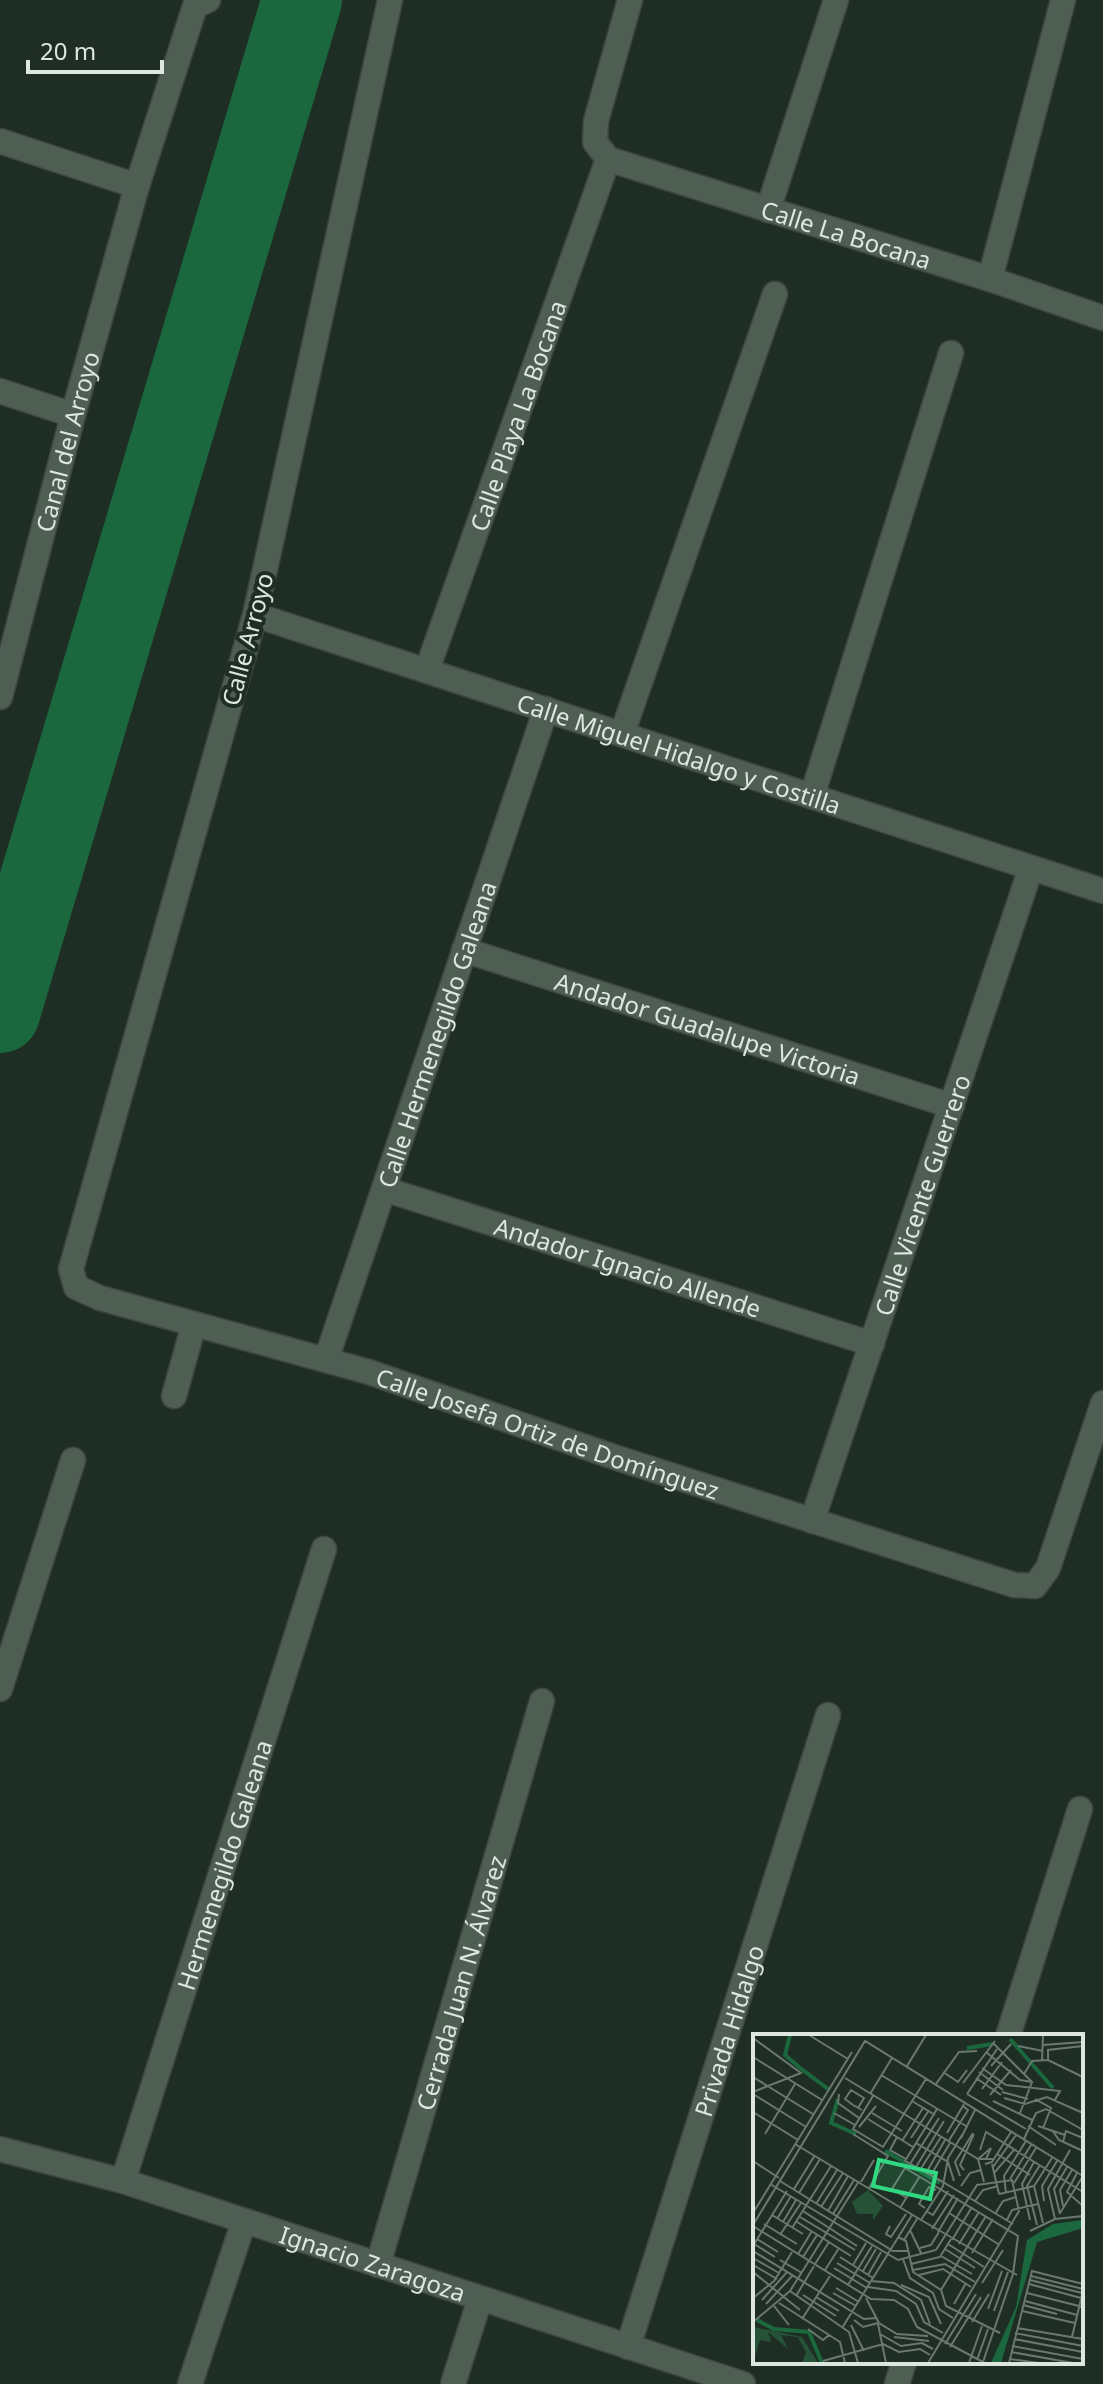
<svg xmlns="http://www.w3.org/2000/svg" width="1103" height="2384" font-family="'Noto Sans',sans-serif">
	<rect width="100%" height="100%" fill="#1f2e24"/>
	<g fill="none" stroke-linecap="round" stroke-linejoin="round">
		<path stroke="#1b683e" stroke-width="80" d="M 0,1013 L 302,0"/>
		<defs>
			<g id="street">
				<path id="s1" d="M 390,0 L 255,615 L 71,1269 L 76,1287 L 100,1298 L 369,1372 L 617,1458 L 1014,1585 L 1035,1586 L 1048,1568 L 1103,1403"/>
				<path id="s2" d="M 630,0 L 596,121 L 595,142 L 608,159 L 990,279 L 1103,318"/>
				<path d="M 0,141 L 137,186"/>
				<path d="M 768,210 L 836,0"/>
				<path d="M 990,279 L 1063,0"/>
				<path d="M 0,391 L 73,415"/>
				<path id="s3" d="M 255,615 L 1103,891"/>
				<path id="s4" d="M 427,670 L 608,159"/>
				<path id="s5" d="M 0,697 L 73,415 L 137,186 L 195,6 L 208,0"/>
				<path d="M 622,734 L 775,294"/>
				<path d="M 812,796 L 951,353"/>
				<path id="s6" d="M 464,950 L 952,1106"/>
				<path id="s7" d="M 384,1189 L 872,1344"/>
				<path id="s8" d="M 326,1360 L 546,709"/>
				<path d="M 174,1396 L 194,1324"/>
				<path id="s9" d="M 812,1521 L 1031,868"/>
				<path d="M 0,1689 L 73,1460"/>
				<path d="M 1008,2036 L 1080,1809"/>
				<path id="s10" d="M 0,2149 L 123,2181 L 743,2384"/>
				<path id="s11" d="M 123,2181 L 324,1549"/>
				<path id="s12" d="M 378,2265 L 542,1701"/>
				<path id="s13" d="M 628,2347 L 828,1715"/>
				<path d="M 190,2384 L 244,2221"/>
				<path d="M 453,2384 L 480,2299"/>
				<path d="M 897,2384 L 904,2362"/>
			</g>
		</defs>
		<use href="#street" stroke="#3b4840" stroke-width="27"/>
		<use href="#street" stroke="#4e5e53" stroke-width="24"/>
	</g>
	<g text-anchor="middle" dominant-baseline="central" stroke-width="8" stroke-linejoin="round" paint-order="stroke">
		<g font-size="24" fill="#dde7e0" stroke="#1f2e24">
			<text stroke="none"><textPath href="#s2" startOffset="418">Calle La Bocana</textPath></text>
			<text stroke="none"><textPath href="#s4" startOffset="270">Calle Playa La Bocana</textPath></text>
			<text stroke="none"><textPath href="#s5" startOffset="264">Canal del Arroyo</textPath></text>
			<text transform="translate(247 639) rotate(-75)">Calle Arroyo</text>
			<text stroke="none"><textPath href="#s3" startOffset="446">Calle Miguel Hidalgo y Costilla</textPath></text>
			<text stroke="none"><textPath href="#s6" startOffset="256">Andador Guadalupe Victoria</textPath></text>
			<text stroke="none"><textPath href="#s8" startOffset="344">Calle Hermenegildo Galeana</textPath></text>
			<text stroke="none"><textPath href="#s9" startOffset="344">Calle Vicente Guerrero</textPath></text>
			<text stroke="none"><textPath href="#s7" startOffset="256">Andador Ignacio Allende</textPath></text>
			<text stroke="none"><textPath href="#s1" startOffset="1822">Calle Josefa Ortiz de Domínguez</textPath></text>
			<text stroke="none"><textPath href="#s11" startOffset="332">Hermenegildo Galeana</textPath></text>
			<text stroke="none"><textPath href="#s12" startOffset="294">Cerrada Juan N. Álvarez</textPath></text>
			<text stroke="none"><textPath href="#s13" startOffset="332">Privada Hidalgo</textPath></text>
			<text stroke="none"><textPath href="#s10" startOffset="390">Ignacio Zaragoza</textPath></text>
		</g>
	</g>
	<g transform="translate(753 2034)">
		<rect width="330" height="330" fill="#1f2e24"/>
		<path d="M 115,156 L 130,172 L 120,186 L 120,180 L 104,180 L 99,168 ZM 0,293 L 49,303 L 65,329 L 49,329 L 53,318 L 45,303 L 28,301 L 35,315 L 15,298 L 18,308 L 7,306 L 0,329 Z" fill="#265338"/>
		<path d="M 330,186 L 330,194 L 284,208 L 248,329 L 238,329 L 263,273 L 274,206 L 300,190 Z" fill="#1b683e"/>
		<path fill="none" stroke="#1b683e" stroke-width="4" d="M 37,1 L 32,21 L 46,33M 257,5 L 300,54M 214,14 L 240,10M 46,33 L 75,55M 85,65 L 78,89 L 103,100M 132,117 L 187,149M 4,286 L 21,295 L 56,298 L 69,329"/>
		<path fill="none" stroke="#6b786f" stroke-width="2" d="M 56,1 L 95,25M 270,1 L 330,1M 0,4 L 48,39 L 0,58M 241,10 L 279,48 L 267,79M 290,11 L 330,8M 265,12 L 290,17M 233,18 L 267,46 L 279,48M 0,23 L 69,66M 295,26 L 295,16 L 330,12M 289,27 L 290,1M 154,32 L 173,1M 238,32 L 258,10M 229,34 L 253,51 L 307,57 L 302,66M 190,38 L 205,48 L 214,36M 226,38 L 250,56M 271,40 L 279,27 L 295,26 L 330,43M 128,41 L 213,92M 0,43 L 60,80M 92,44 L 225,125 L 240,125M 223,44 L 248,61M 210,49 L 242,7M 183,50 L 206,18 L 224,17M 229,55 L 249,28M 249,58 L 275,65M 0,60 L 53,93M 86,60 L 85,69 L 106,84M 117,60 L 139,24M 214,60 L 273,95M 214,60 L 244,15M 237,61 L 258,36M 120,62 L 100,95 L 130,113 L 173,45M 251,64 L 272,70 L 294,63 L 330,79M 282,65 L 298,74 L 290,94M 159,67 L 182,81M 240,67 L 279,86M 105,74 L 111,64 L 98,56 L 92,65 L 100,71 L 109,76M 184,75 L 152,127 L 190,148M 0,78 L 45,106M 81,79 L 102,91M 119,79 L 149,97M 115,85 L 160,113M 275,92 L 303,111M 285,92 L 312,101M 106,93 L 123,72M 299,96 L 306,106 L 330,117M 194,99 L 211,70M 12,100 L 42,50M 100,100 L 135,122 L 116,154M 144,103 L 137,116 L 153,125M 158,104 L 176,76M 208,104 L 222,76M 271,105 L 283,79 L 293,75 L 330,96M 149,107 L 170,74M 195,108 L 215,76 L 210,72M 310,108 L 313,97 L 330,104M 163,109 L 195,128 L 201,147M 42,110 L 168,186 L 190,152 L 195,124 L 209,101M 227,116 L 233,98 L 330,158M 244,120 L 277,141M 0,127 L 26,144M 157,130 L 186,84M 232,130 L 239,128 L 258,98M 239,130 L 246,160M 163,133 L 191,87M 240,133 L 263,101M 167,136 L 188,103M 211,136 L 207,131 L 221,100M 173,139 L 192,106M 241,139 L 261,116M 324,139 L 314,158 L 330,172M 178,141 L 197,109M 207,142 L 202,128 L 220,99M 257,145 L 278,111M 27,147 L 140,217 L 155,217M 108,148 L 121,126M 190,148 L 260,190M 231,148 L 225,125 L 238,114 L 233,125M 261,149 L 283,114M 17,150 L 145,226 L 183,216 L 224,151 L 259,146 L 266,177 L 175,329M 208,152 L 217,139 L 228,136M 281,152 L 290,189M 41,155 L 62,121M 46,159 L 67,125M 253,159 L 251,142 L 273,107M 246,160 L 281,152 L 299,124M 154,164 L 139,155 L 152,134 L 265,202 L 260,240 L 230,328M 222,167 L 230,156 L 245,152M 291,167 L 289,152 L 304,127M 63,170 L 84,136M 310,172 L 307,156 L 319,136M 68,173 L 90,139M 147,174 L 167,142M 172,174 L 166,170 L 176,153 L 183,156M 50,177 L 104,212M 75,177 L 95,142M 173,177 L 180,181 L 195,157M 0,179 L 99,18M 196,179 L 245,210M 307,179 L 330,142M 80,180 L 101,146M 242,180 L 250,167 L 263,163M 307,180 L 301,155 L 314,133M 19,181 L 50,200M 47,183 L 102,216M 24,185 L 38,162M 302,185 L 295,155 L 317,116M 168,186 L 264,241M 254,186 L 259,176 L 285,170M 277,186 L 269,150 L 281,128M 30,188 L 43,166M 44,188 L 98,222M 11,190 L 44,210M 0,191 L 112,7 L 330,142M 284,191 L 274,152 L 287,131M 0,192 L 118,265 L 141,266 L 155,275 L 164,293 L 230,328M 137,192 L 133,200 L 138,203 L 153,180M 39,194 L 78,132M 179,195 L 201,161M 157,196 L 168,219M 277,197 L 302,185 L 330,182M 185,198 L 205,164M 27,201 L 48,169M 145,203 L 153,207 L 160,238 L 188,256 L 193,272 L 247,299M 4,205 L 25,218M 151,206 L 164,185M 199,206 L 219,173M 1,210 L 22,223M 195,210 L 231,233M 206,210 L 226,178M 0,212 L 34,157M 167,214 L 178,211 L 186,198M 192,215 L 222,234M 0,217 L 111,285 L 123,284M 219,219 L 240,185M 45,220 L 59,197M 188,222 L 219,240M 50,223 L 64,201M 87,223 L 120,244M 0,224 L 26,239M 150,225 L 157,244 L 180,259 L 186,275 L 200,284M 27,226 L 49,239M 84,229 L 117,249M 62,230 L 76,208M 158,230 L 187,223 L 198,205M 100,231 L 113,209M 2,232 L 24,245M 81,234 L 114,254M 72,236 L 86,214M 160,236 L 192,230 L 222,248M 110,237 L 123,215M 0,238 L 47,276M 115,241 L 128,218M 166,241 L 190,235 L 218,253M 278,242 L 330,255M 277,246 L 329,259M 118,247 L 141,249 L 168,266 L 177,290M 229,249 L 250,216M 276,250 L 328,264M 95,251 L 119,212M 148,251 L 176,263 L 188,290M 115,253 L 143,257 L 163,270 L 171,288 L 190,299M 83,254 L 106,268M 188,256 L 233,182M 80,259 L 103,272M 274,259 L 330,273M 50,261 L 83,282M 43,262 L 61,232M 63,263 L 86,277M 0,264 L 21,247 L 39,218M 113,264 L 126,289 L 144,300 L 175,302M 9,266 L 34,238M 272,267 L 324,281M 26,269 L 87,308 L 92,329M 13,270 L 40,241M 201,270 L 213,249M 270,271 L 304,280M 21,272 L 36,291M 235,275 L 249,237M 241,277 L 255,238M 269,277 L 322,289M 49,285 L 77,242M 101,286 L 110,293 L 125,289M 0,288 L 37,257M 219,288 L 236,260M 125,290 L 133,329M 98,291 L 111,317M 89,294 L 159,181M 264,294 L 330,305M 55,295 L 70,306 L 76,301M 262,299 L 330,312M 127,300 L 148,312 L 169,309 L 180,315M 141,303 L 176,307M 319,303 L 329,261M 261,305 L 330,318M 192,310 L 223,260M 259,312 L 330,325M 197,313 L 228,263M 258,318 L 320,329M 257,325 L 285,329M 224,326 L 235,295M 70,327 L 130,310 L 146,318 L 167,315 L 177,321M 105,329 L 96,298 L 37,257 L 106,147M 216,329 L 229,292M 256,329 L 279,237 L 330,250"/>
		<path fill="#31d882" fill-opacity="0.15" stroke="#31d882" stroke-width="4" d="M 126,126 L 183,139 L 177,165 L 120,152 Z"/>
		<rect width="330" height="330" fill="none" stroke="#dde7e0" stroke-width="4"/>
	</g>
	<path d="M28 60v12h134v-12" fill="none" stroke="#dde7e0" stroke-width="4"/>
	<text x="40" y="60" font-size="24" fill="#dde7e0" stroke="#1f2e24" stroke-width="6" paint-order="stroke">20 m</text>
</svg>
